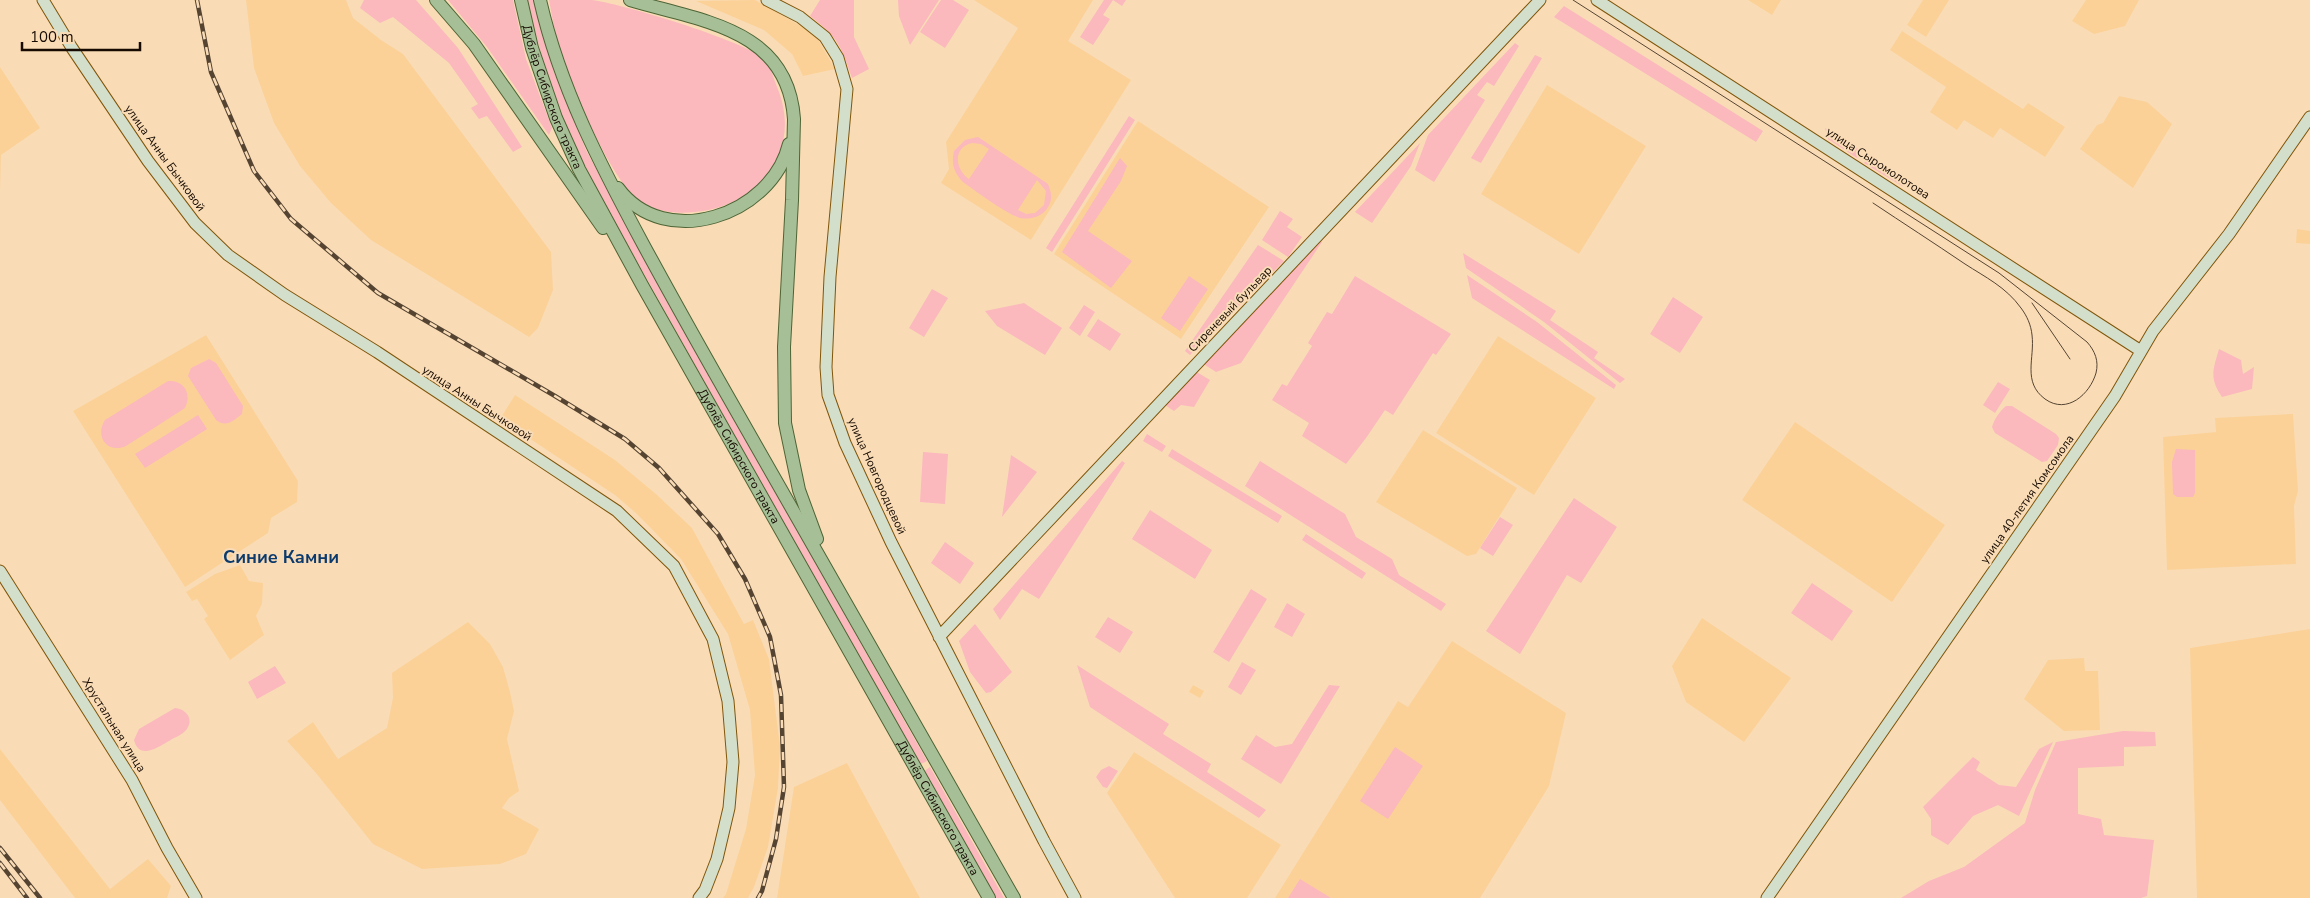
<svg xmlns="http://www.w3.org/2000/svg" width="2310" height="898" font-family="'Nunito Sans',sans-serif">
	<rect width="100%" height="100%" fill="#f9dcb6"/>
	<path fill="#fbd198" d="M 246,0 L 346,0 L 353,18 L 381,40 L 403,54 L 551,252 L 553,290 L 538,328 L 529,337 L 371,240 L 331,203 L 300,166 L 274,123 L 254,68 Z
		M 755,0 L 815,34 L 835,69 L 803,76 L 792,54 L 764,30 L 696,1 Z
		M 974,0 L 1093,0 L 1068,41 L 1131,80 L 1031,240 L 941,183 L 949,169 L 946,142 L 1018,28 Z
		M 1748,0 L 1781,0 L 1772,15 Z
		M 1923,0 L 1949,0 L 1926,37 L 1907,25 Z
		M 2086,0 L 2139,0 L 2125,26 L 2094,34 L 2072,21 Z
		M 1902,31 L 2023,109 L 2028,103 L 2065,127 L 2045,157 L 2000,128 L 1993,138 L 1964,120 L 1957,130 L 1930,112 L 1946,87 L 1890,50 Z
		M 0,67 L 40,128 L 1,155 L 0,193 Z
		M 1547,85 L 1646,146 L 1579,254 L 1481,194 Z
		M 2119,96 L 2147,102 L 2172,124 L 2133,188 L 2080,149 L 2097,125 L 2103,123 Z
		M 1138,121 L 1269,207 L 1181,339 L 1054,254 Z
		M 2297,229 L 2310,231 L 2310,244 L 2296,243 Z
		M 206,335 L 298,481 L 297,502 L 271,518 L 268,533 L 185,587 L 73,411 Z
		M 1498,336 L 1596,398 L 1534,495 L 1436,433 Z
		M 515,395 L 615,460 L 656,494 L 692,528 L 744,624 L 753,620 L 769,659 L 780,746 L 778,788 L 768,847 L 754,887 L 748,898 L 723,898 L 726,894 L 746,829 L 755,775 L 750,710 L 728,634 L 681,559 L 637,514 L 615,495 L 500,419 Z
		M 2293,414 L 2298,491 L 2294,506 L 2296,564 L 2167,570 L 2163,437 L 2216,432 L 2215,418 Z
		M 1795,422 L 1945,525 L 1892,602 L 1742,500 Z
		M 1423,430 L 1517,488 L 1476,554 L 1467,556 L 1376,502 Z
		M 240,565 L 249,581 L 263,583 L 262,604 L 256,616 L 264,635 L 230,660 L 204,619 L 208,616 L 197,599 L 192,601 L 186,592 L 215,574 Z
		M 1702,618 L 1791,678 L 1744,742 L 1686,702 L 1672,666 Z
		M 468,622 L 490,644 L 503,667 L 510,692 L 514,711 L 507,739 L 519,791 L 509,798 L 502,808 L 539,829 L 526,854 L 500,864 L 422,869 L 373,844 L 316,773 L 287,741 L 313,722 L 338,759 L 387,728 L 393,698 L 392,673 Z
		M 2310,629 L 2310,898 L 2197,898 L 2190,648 Z
		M 1452,641 L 1566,713 L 1549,786 L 1480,898 L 1275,898 L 1398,701 L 1408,707 Z
		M 2084,658 L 2085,671 L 2098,671 L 2100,730 L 2064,731 L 2024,699 L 2048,660 Z
		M 1193,685 L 1204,691 L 1200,698 L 1189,692 Z
		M 0,749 L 110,889 L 148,859 L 171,886 L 167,898 L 75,898 L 0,800 Z
		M 1134,752 L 1281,845 L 1247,898 L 1175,898 L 1107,793 Z
		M 847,763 L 920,898 L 777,898 L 794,787 Z"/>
	<path fill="#fbb8bd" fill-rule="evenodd" d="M 364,0 L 416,0 L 458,48 L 522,147 L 513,152 L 487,116 L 479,119 L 471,108 L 478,104 L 449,63 L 393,17 L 380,23 L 360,8 Z
		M 448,0 L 513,0 L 526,59 L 552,128 L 549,135 L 487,47 Z
		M 527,0 L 535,0 L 554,72 L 586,150 L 649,268 L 927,761 L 919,765 L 600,195 L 570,135 L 548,80 Z
		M 549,0 C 563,0 577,0 591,0 C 617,2 749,42 765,60 C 771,66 774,80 777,87 C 804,151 758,207 694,212 C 676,214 655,212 639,201 C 611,180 568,80 558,44 C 554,30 552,15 549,0 Z
		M 820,0 L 854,0 L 854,37 L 869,69 L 852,78 C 841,46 838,37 810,16 Z
		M 898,0 L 939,0 L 910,45 L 899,16 Z
		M 941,0 L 953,0 L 969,10 L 945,48 L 920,32 Z
		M 1104,0 L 1126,0 L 1122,6 L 1113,0 L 1103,15 L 1110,19 L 1093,45 L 1080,37 Z
		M 1564,6 L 1763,131 L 1756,142 L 1554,17 Z
		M 1515,43 L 1519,46 L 1494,86 L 1487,82 L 1477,95 L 1485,100 L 1434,182 L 1415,170 L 1428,135 Z
		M 1535,55 L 1542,58 L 1481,163 L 1471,158 Z
		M 1129,116 L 1135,120 L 1052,252 L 1046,248 Z
		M 1825,128 L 1862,151 L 1857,158 L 1828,139 Z
		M 978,137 L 1048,184 C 1052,194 1053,201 1046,210 C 1040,217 1029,220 1020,218 C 1005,213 977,192 963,182 C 954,173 951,164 954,151 L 965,140 ZM 972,143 L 981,144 L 989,149 L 969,179 C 955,169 952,148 972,143 ZM 1037,180 L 1046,191 L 1044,205 L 1035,213 L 1026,214 L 1018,210 Z
		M 1420,143 L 1411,166 L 1372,223 L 1355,212 Z
		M 1869,156 L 1910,182 L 1905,186 L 1902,186 L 1864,163 Z
		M 1120,158 L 1127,166 L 1121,181 L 1088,231 L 1132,261 L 1111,288 L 1062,252 Z
		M 1280,211 L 1293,219 L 1287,227 L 1302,237 L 1288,257 L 1262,240 Z
		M 1319,240 L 1322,242 L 1241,363 L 1216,372 L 1202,363 Z
		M 1258,245 L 1284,261 L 1190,355 L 1185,351 Z
		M 1463,253 L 1556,311 L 1550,320 L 1598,352 L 1594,358 L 1625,379 L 1620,383 L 1544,322 L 1466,268 Z
		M 1467,275 L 1537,322 L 1616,385 L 1614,389 L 1472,298 Z
		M 1189,276 L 1208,289 L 1180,331 L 1161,318 Z
		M 1355,276 L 1451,334 L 1436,355 L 1433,353 L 1393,415 L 1385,410 L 1366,438 L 1346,464 L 1302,436 L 1309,423 L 1272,400 L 1282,384 L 1287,386 L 1312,346 L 1308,343 L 1327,312 L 1332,314 Z
		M 932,289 L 948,298 L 924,337 L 909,328 Z
		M 1673,297 L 1703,317 L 1680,353 L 1650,334 Z
		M 1024,303 L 1062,328 L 1045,355 L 997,326 L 985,311 Z
		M 1084,305 L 1095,312 L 1080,336 L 1069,328 Z
		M 1098,319 L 1121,334 L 1110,351 L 1087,336 Z
		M 2219,349 L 2241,360 L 2243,374 L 2254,367 L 2252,389 L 2222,397 C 2209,378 2213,370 2219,349 Z
		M 209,359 L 216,363 L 243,406 L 242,414 C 233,421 226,428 216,420 L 188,376 L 191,368 Z
		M 1195,371 L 1210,380 L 1194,407 L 1181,405 L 1174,411 L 1165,405 Z
		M 168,381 C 184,380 192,393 185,408 L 126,446 C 108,454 94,437 105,420 Z
		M 1998,382 L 2010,389 L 1995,413 L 1983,405 Z
		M 2006,406 L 2012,406 L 2056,434 L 2059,438 L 2058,445 L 2047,461 L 2042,462 L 1995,433 L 1992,427 C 1995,418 1999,412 2006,406 Z
		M 198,415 L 207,429 L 145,468 L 135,454 Z
		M 1147,434 L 1166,446 L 1162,452 L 1143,441 Z
		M 1172,449 L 1282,516 L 1278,523 L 1168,456 Z
		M 2176,449 L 2195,450 L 2195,493 L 2193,497 L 2177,497 L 2173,494 L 2172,462 Z
		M 923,452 L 948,454 L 945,504 L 920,502 Z
		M 1011,455 L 1037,472 L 1002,517 Z
		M 1122,461 L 1125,463 L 1039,599 L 1022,589 L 1000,620 L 993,609 Z
		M 1260,461 L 1345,514 L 1356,537 L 1392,559 L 1399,575 L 1446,604 L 1441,611 L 1245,486 Z
		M 1574,498 L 1617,527 L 1581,583 L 1567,575 L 1520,654 L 1486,631 Z
		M 1150,510 L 1212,550 L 1195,579 L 1132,539 Z
		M 1500,517 L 1513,525 L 1493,556 L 1480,548 Z
		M 1306,534 L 1366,573 L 1362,579 L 1302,540 Z
		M 945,542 L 974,563 L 960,584 L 931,563 Z
		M 1812,583 L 1853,611 L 1832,641 L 1791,613 Z
		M 1251,589 L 1267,599 L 1229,662 L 1213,652 Z
		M 1287,603 L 1305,614 L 1292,637 L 1274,627 Z
		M 1108,617 L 1133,632 L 1120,653 L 1095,637 Z
		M 975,624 L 1012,672 L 991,692 L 986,693 L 970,672 L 959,641 Z
		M 1242,662 L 1256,670 L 1241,695 L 1228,687 Z
		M 1077,665 L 1169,724 L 1163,734 L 1211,764 L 1207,772 L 1266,810 L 1259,818 L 1090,707 Z
		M 275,666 L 286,683 L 257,699 L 248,682 Z
		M 1329,685 L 1340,686 L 1281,784 L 1241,759 L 1256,735 L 1275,747 L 1292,744 Z
		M 175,708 C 185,709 193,717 188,727 C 185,734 175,737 169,741 C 157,748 139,760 134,740 L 139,729 Z
		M 2123,731 L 2155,732 L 2156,746 L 2124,747 L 2124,766 L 2078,768 L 2078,814 L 2101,819 L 2104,835 L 2154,840 L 2147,896 L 2141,898 L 1901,898 L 1929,881 L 1964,867 L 2025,823 L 2035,790 L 2056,742 Z
		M 2053,742 L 2019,816 L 1998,805 L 1973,816 L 1948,845 L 1931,835 L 1931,819 L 1923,807 L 1973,757 L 1980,762 L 1976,770 L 1999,785 L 2016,787 L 2039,749 Z
		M 1395,747 L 1423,766 L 1388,819 L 1360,801 Z
		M 1109,766 L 1118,771 L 1107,788 L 1103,787 L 1096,777 L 1101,770 Z
		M 930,767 L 1004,898 L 995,898 L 923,772 Z
		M 1300,879 L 1331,898 L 1288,898 Z"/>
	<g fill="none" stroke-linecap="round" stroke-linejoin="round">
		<defs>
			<path id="secondary" d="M 43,0 L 72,48 L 148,161 L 195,223 L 228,255 L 285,295 L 377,352 L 617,511 L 674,566 L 713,639 L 728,701 L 733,762 L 729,808 L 717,859 L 705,890 L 699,898
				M 767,0 L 800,17 L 825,37 L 838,58 L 847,89 L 830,277 L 826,367 L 828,395 L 845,443 L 891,542 L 1044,841 L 1075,898
				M 1597,0 L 2141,351
				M 0,571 L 132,780 L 167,848 L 196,898
				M 939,637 L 1540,0
				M 1767,898 L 2115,396 L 2153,331 L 2229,234 L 2310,117"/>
			<g id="primary">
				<path d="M 436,0 L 474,44 L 603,228"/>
				<path id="s1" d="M 521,0 L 532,48 L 556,118 L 579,169 L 642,285 L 989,898"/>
				<path d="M 540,0 C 560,88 601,166 643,244 C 674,301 706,358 738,414 C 830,575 922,736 1014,898"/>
				<path d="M 630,0 C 700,21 788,28 794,119 L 792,200 L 784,347 L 785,423 L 799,490 L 817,539"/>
				<path d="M 618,188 C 665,252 772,215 789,144"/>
			</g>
		</defs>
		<use href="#secondary" stroke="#80550a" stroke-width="13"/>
		<use href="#primary" stroke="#4e6435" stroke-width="14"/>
		<use href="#secondary" stroke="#d3dfcb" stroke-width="11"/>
		<use href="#primary" stroke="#a6bf97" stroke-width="12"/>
		<path stroke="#564432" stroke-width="1" d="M 1573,0 L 1999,273 L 2087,342 C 2095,351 2099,361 2096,373 C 2090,394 2067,415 2045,399 C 2022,382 2035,358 2032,335 C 2031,325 2027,316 2021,308 C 2006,287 1985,277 1965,264 C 1934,243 1903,223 1873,203
			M 2032,303 L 2070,359"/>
		<defs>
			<path id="rail" d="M 197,0 L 211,72 L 254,171 L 291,219 L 378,293 L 555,396 L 625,439 L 659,468 L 718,534 L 745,579 L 770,637 L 781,695 L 784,787 L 776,839 L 762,891 L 758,898
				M 0,848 L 40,898
				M 0,863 L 27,898"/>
		</defs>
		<use href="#rail" stroke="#564432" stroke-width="4.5"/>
		<use href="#rail" stroke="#f9dcb6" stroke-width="2.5" stroke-dasharray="8" stroke-linecap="butt"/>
	</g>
	<g text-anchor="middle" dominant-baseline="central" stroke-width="4" stroke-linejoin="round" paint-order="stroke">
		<g font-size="12" fill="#170a00" stroke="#f9dcb6">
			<text stroke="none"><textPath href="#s1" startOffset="102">Дублёр Сибирского тракта</textPath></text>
			<text transform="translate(165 158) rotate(54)">улица Анны Бычковой</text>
			<text transform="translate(1878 163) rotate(33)">улица Сыромолотова</text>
			<text transform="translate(1230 309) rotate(-46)">Сиреневый бульвар</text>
			<text transform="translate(477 403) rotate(33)">улица Анны Бычковой</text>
			<text stroke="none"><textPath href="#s1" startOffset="508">Дублёр Сибирского тракта</textPath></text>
			<text transform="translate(877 476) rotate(66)">улица Новгородцевой</text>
			<text transform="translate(2027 499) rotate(-55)">улица 40-летия Комсомола</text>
			<text transform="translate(114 725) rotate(58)">Хрустальная улица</text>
			<text stroke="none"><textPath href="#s1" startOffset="912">Дублёр Сибирского тракта</textPath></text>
		</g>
		<g font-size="18" font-weight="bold" fill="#0c3a6d" stroke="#f9dcb6">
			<text x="281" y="557">Синие Камни</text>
		</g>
	</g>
	<path d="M22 42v8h118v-8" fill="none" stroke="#170a00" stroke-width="2.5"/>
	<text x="30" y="42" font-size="15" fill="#170a00" stroke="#f9dcb6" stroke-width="4" paint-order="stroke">100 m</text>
</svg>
